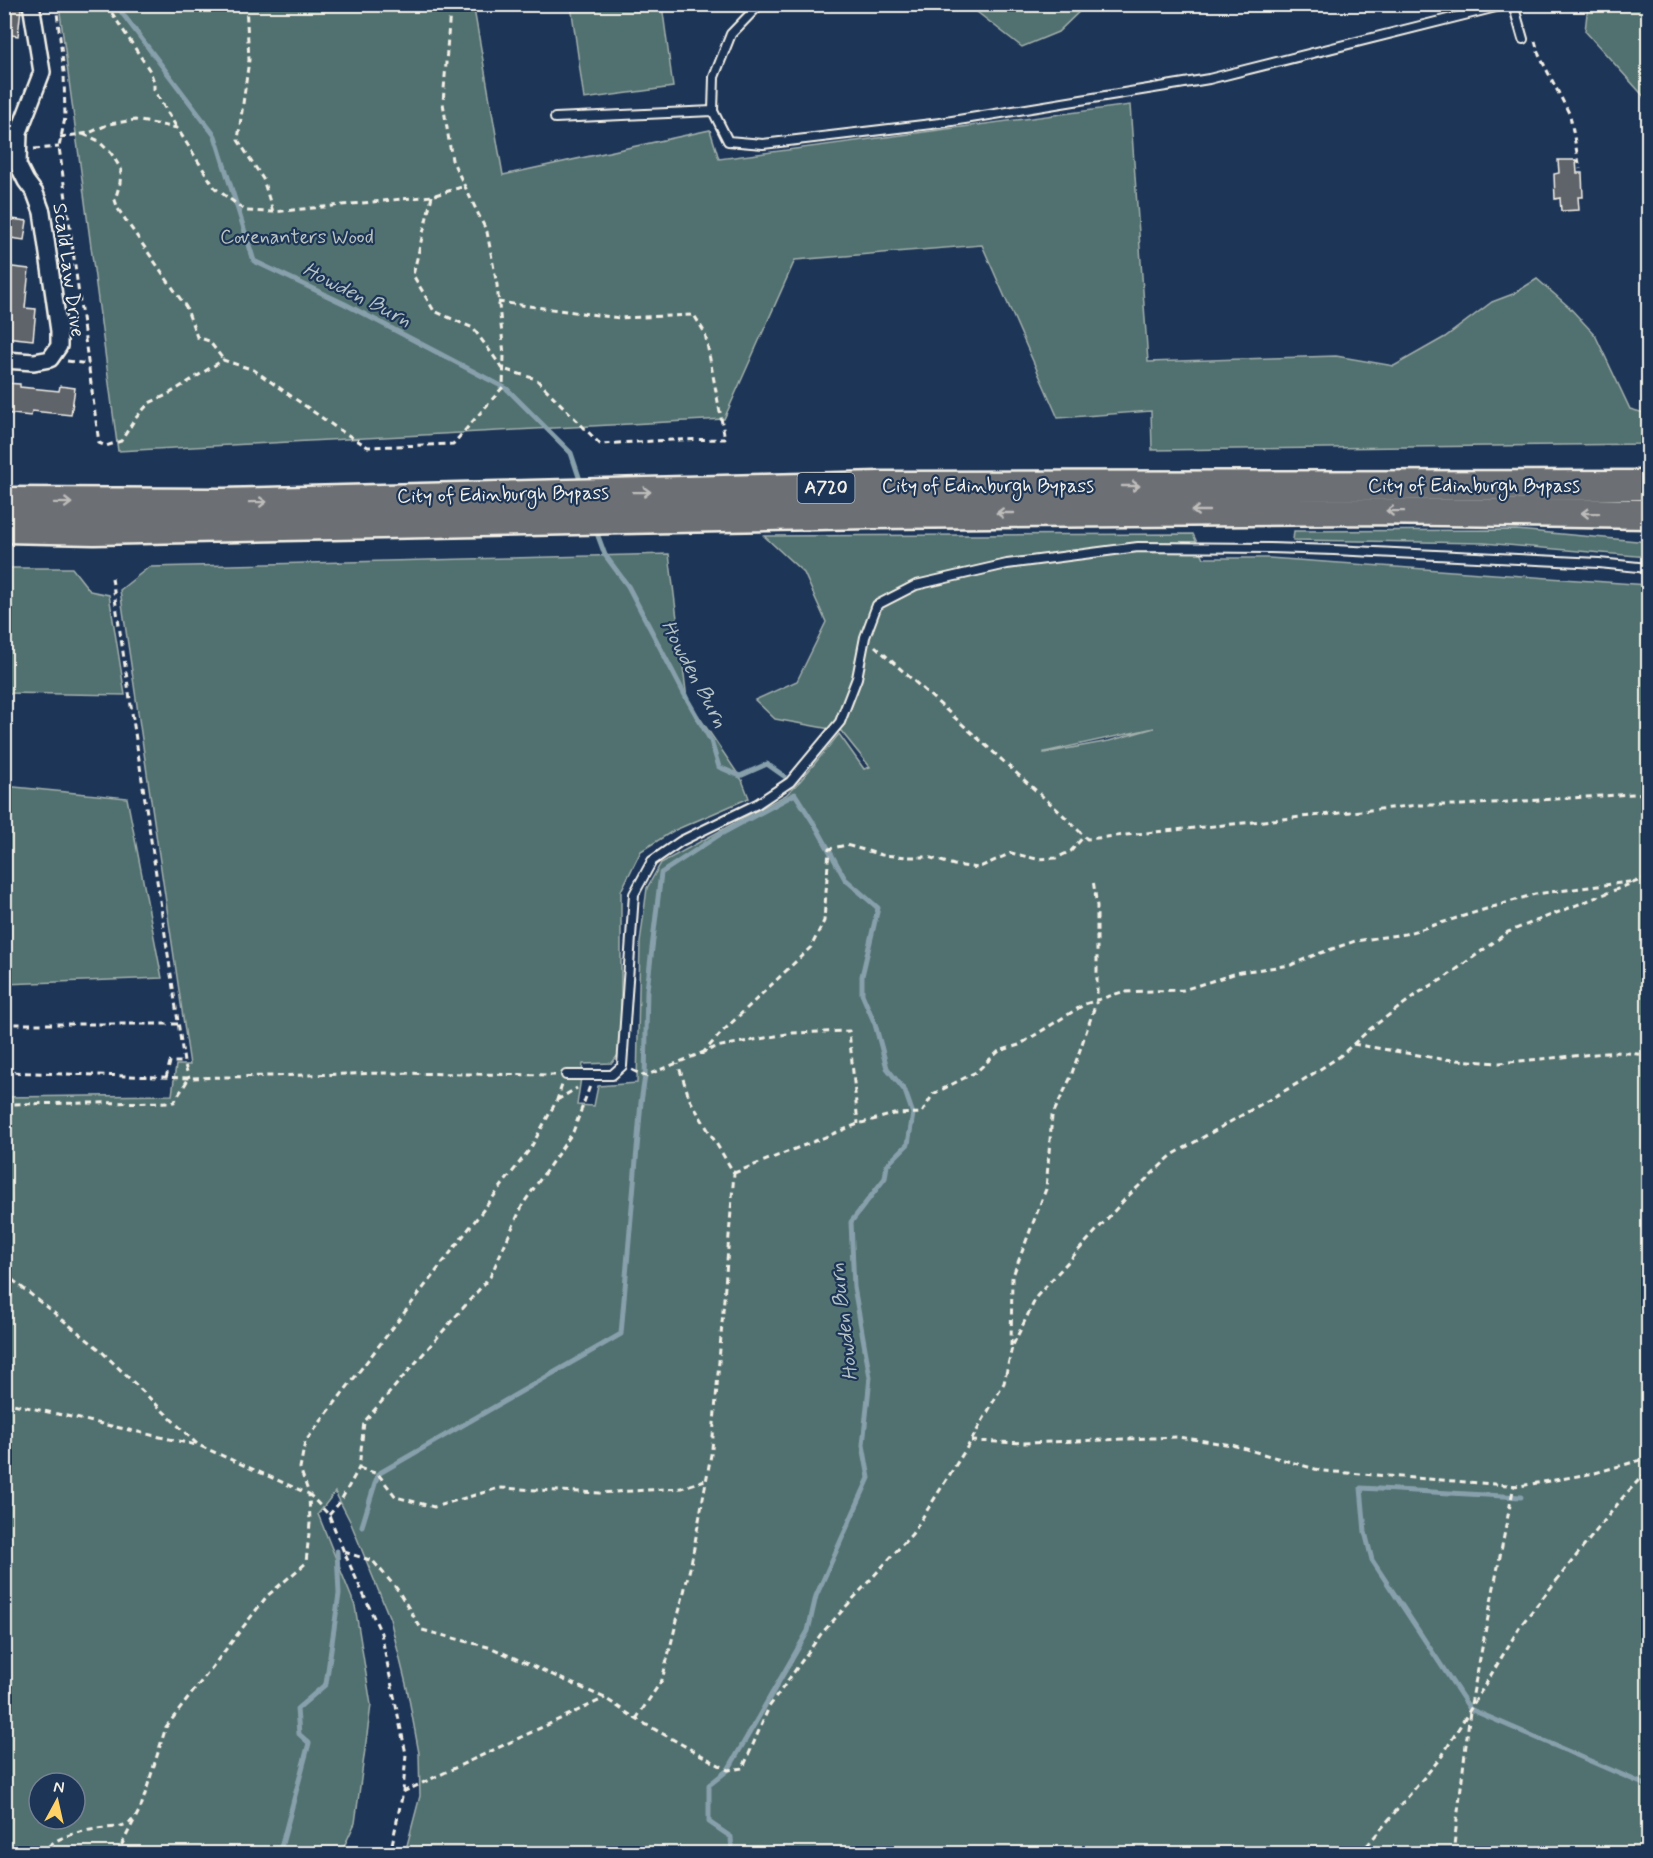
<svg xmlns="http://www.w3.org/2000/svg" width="1653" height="1858" font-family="Mynerve,sans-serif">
	<rect width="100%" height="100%" fill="#1d3557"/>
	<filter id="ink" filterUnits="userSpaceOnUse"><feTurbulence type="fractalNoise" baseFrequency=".0167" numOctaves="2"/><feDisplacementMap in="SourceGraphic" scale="12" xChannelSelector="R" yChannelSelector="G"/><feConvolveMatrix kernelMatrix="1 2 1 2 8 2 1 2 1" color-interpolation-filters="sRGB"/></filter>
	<g filter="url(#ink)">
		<path fill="#51706f" stroke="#a2b0ac" stroke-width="1.5" fill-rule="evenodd" d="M 59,5 L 480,5 L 474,9 L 503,175 L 710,130 L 719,159 L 1130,105 L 1148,362 L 1336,356 L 1394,366 L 1445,337 L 1492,302 L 1513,294 L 1537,279 L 1569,307 L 1595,335 L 1630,409 L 1648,414 L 1648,444 L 1152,450 L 1151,411 L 1058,418 L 982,245 L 795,260 L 724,419 L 118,451 Z
			M 571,5 L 662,5 L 673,87 L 584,99 Z
			M 968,5 L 1086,5 L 1058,32 L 1022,47 Z
			M 1588,5 L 1648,5 L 1648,101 L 1585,31 Z
			M 1516,530 L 1648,542 L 1648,557 L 1484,543 L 1293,540 L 1294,531 Z
			M 1193,534 L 1204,558 L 1269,558 L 1648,585 L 1648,1853 L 405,1853 L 420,1796 L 419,1753 L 407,1688 L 390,1619 L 350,1521 L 335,1492 L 318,1514 L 355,1606 L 371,1705 L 355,1823 L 341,1853 L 5,1853 L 4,1097 L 172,1095 L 176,1065 L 190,1065 L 120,590 L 149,567 L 669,554 L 687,699 L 742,780 L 749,798 L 673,831 L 641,851 L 621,891 L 621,1051 L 612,1063 L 583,1064 L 577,1105 L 594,1106 L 598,1086 L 637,1083 L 640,943 L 647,888 L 661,863 L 786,795 L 801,780 L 839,734 L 864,769 L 870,767 L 841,731 L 775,719 L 755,700 L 797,681 L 826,622 L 804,573 L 764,536 ZM 1154,728 L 1109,741 L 1044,753 L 1044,752 ZM 39,1783 L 75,1783 L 75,1819 L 39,1819 Z
			M 5,568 L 72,568 L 90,591 L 109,595 L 125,695 L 5,693 Z
			M 4,786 L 127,798 L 162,978 L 5,984 Z"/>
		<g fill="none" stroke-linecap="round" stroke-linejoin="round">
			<path stroke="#87a0ab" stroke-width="5" d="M 119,4 L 122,13 L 215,136 L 254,261 L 345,304 L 507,389 L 571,453 L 579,477
				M 598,536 L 605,555 L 628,586 L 687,699 L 711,741 L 719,767 L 740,776 L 767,764 L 784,776
				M 1521,1497 L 1361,1488 L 1365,1532 L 1372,1560 L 1470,1709 L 1648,1786
				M 362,1526 L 378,1474 L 621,1334 L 641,1102 L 645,1076 L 647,990 L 661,873 L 719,835 L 795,794 L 818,830 L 845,879 L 878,908 L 862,976 L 862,994 L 875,1024 L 887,1068 L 905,1091 L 913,1114 L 908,1144 L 887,1165 L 885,1178 L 851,1222 L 854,1287 L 870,1377 L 863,1445 L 869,1478 L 816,1596 L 808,1631 L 728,1770 L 709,1785 L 709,1822 L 731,1837 L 732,1854
				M 277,1854 L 282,1844 L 309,1743 L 299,1734 L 297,1709 L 326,1684 L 339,1594 L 337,1551"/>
		</g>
		<path fill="#5f636a" stroke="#f4f1e8" stroke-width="1.5" d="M 4,6 L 21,8 L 18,36 L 4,34 Z
			M 1558,160 L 1576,160 L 1577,173 L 1582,173 L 1583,197 L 1578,197 L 1579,210 L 1561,211 L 1560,198 L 1555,199 L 1554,174 L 1559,173 Z
			M 4,218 L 27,221 L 24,240 L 4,237 Z
			M 4,266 L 29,269 L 25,308 L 36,309 L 33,340 L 5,337 L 9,300 L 4,300 Z
			M 4,383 L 20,384 L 20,387 L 59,391 L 60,386 L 75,388 L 71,415 L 32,411 L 31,416 L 4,413 Z"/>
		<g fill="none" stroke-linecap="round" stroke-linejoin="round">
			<defs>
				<path id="lane" d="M 760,4 L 731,34 L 714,77 L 713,111 L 728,141 L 763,144 L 940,123 L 1209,79 L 1508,4
					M 1513,4 L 1523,39
					M 555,118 L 713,111
					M 566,1075 L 612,1075 L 622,1066 L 634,894 L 652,861 L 681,841 L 757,804 L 790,782 L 840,722 L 857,678 L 865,637 L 877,605 L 916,585 L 1007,564 L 1138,547 L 1270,548 L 1334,550 L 1599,563 L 1648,568"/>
				<path id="street" d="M 4,360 L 34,362 L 50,359 L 59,346 L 59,331 L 42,212 L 35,193 L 26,181 L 18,165 L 19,132 L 42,72 L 31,4"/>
				<path id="highway" d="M 4,502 L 224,503 L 880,486 L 1648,485
					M 4,528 L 94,530 L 870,514 L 1370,510 L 1648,514"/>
			</defs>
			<use href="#lane" stroke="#f4f1e8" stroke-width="12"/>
			<use href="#street" stroke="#f4f1e8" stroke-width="20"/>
			<use href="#highway" stroke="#f4f1e8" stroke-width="33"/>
			<path stroke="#f4f1e8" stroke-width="3" stroke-dasharray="6 4.5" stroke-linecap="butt" d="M 56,4 L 64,72 L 65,118 L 59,147 L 99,443 L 106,446 L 121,441 L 135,419 L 149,403 L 167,395 L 223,360 L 254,370 L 338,429 L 368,447 L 453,444 L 503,387 L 504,355 L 497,285 L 487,232 L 452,160 L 443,103 L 450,10 L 462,4
				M 106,4 L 150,71 L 154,82 L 154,90 L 177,128
				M 246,4 L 249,60 L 238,140 L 263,179 L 273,212
				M 444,4 L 450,10
				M 1535,41 L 1539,55 L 1570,115 L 1580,169
				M 83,134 L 97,140 L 111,153 L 121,169 L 120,183 L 115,200 L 118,209 L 186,307 L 197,337 L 209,341 L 223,359
				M 60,137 L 89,133 L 109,124 L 135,120 L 177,128 L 215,188 L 246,211 L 273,212 L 432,196 L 465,186
				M 34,149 L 59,147
				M 432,196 L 413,275 L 434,311 L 473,328 L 503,369 L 536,379 L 600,444 L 672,440 L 725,439 L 705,333 L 694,315 L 619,318 L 498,302
				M 67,361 L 89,364
				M 112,578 L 184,1062 L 189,1078
				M 875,646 L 1061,813 L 1087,839 L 1419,805 L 1462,805 L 1648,793
				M 4,1024 L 178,1024
				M 1353,1044 L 1441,1059 L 1499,1063 L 1616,1052 L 1648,1055
				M 702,1054 L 722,1032 L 811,947 L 824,921 L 829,849 L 846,845 L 882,855 L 908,857 L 928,857 L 954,865 L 978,868 L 1011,853 L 1037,859 L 1056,858 L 1071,851 L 1084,836
				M 632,1070 L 645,1076 L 716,1047 L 792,1033 L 849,1031 L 858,1124
				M 4,1072 L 189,1078 L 386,1073 L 555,1075
				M 166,1078 L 170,1062 L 184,1062
				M 557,1100 L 577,1088
				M 4,1104 L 174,1102 L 189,1078
				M 734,1173 L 858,1124 L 894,1114 L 922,1113 L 933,1094 L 976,1072 L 999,1051 L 1019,1045 L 1085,1004 L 1122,992 L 1183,990 L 1240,972 L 1291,965 L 1312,956 L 1355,941 L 1405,934 L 1535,894 L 1636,881
				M 4,1273 L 99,1349 L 198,1445 L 309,1494 L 310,1523 L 306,1563 L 267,1596 L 166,1727 L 141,1807 L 117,1854
				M 1011,1346 L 1012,1278 L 1046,1189 L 1052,1116 L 1070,1079 L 1097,1000 L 1097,906 L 1093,880
				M 4,1402 L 196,1445
				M 971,1441 L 1025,1443 L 1178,1437 L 1232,1445 L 1322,1471 L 1520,1486 L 1595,1473 L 1648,1458
				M 359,1468 L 378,1474 L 396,1497 L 434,1507 L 499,1488 L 599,1493 L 681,1488 L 705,1480
				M 329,1515 L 340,1502 L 359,1468 L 364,1422 L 490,1277 L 523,1204 L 573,1132 L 590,1086
				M 344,1552 L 373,1561 L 397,1589 L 422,1630 L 492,1648 L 605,1698 L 636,1719 L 728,1770 L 743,1768 L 769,1707 L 821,1634 L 912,1534 L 971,1441 L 1004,1383 L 1012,1347 L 1037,1296 L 1126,1198 L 1172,1155 L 1300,1082 L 1339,1057 L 1370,1029 L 1420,992 L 1443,979 L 1508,932 L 1648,877
				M 1471,1704 L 1514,1485
				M 636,1719 L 662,1680 L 691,1564 L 712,1449 L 734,1173 L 690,1100 L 678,1064
				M 403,1792 L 605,1698
				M 42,1854 C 51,1838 79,1831 97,1829 C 109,1827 122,1829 133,1820
				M 390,1854 L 403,1792 L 406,1754 L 381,1633 L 344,1552 L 329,1515 L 309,1494 L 300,1468 L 305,1442 L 530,1149 L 557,1100 L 562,1085
				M 1360,1854 L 1442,1756 L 1521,1625 L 1624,1496 L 1648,1470
				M 1453,1854 L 1470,1711"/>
			<use href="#lane" stroke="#1d3557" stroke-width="8"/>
			<use href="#street" stroke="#1d3557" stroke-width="15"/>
			<use href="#highway" stroke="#6c6f75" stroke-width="28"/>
		</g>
		<defs><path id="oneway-shaft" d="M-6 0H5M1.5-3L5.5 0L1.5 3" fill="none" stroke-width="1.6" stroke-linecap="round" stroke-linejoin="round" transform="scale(1.5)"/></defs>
		<g stroke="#bebdba">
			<use href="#oneway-shaft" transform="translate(1131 486)"/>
			<use href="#oneway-shaft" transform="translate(642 492) rotate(-1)"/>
			<use href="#oneway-shaft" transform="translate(258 502) rotate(-1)"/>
			<use href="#oneway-shaft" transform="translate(63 503) rotate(1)"/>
			<use href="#oneway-shaft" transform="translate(1200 511) rotate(180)"/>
			<use href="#oneway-shaft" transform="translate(1395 511) rotate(-179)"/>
			<use href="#oneway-shaft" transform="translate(1005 513) rotate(180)"/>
			<use href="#oneway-shaft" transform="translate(1590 513) rotate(-179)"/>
		</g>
	</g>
	<g text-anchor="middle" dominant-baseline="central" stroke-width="4.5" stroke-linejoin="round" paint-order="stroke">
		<rect fill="#1d3557" stroke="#b4b9bc" stroke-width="1.5" x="797.5" y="473" width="57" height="30" rx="4.5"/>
		<g font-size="18" font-weight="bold" fill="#f4f1e8">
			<text x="826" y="488">A720</text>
		</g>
		<g font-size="20" fill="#bbc4be" stroke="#1d3557">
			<text x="297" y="237">Covenanters Wood</text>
		</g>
		<g font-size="20" fill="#f4f1e8" stroke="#1d3557">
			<text transform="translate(68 270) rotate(82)">Scald Law Drive</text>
			<text x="988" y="486">City of Edinburgh Bypass</text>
			<text x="1474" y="486">City of Edinburgh Bypass</text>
			<text transform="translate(503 495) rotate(-1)">City of Edinburgh Bypass</text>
		</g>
		<g font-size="21" font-style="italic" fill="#b4c2c4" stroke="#1d3557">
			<text transform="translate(357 295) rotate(27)">Howden Burn</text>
			<text transform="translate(694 674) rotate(62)">Howden Burn</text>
			<text transform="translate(844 1322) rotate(-97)">Howden Burn</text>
		</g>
	</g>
	<rect width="1653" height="1858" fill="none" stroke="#1d3557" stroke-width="24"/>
	<rect x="12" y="12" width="1629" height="1834" fill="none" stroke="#f4f1e8" stroke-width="2" filter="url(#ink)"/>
	<g transform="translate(57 1801) rotate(8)"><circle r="28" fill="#1d3557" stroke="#738091" stroke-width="1.5"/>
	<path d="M0-4.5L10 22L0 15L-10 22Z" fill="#ffd166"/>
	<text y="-9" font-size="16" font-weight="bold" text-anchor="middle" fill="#f4f1e8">N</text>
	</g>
</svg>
